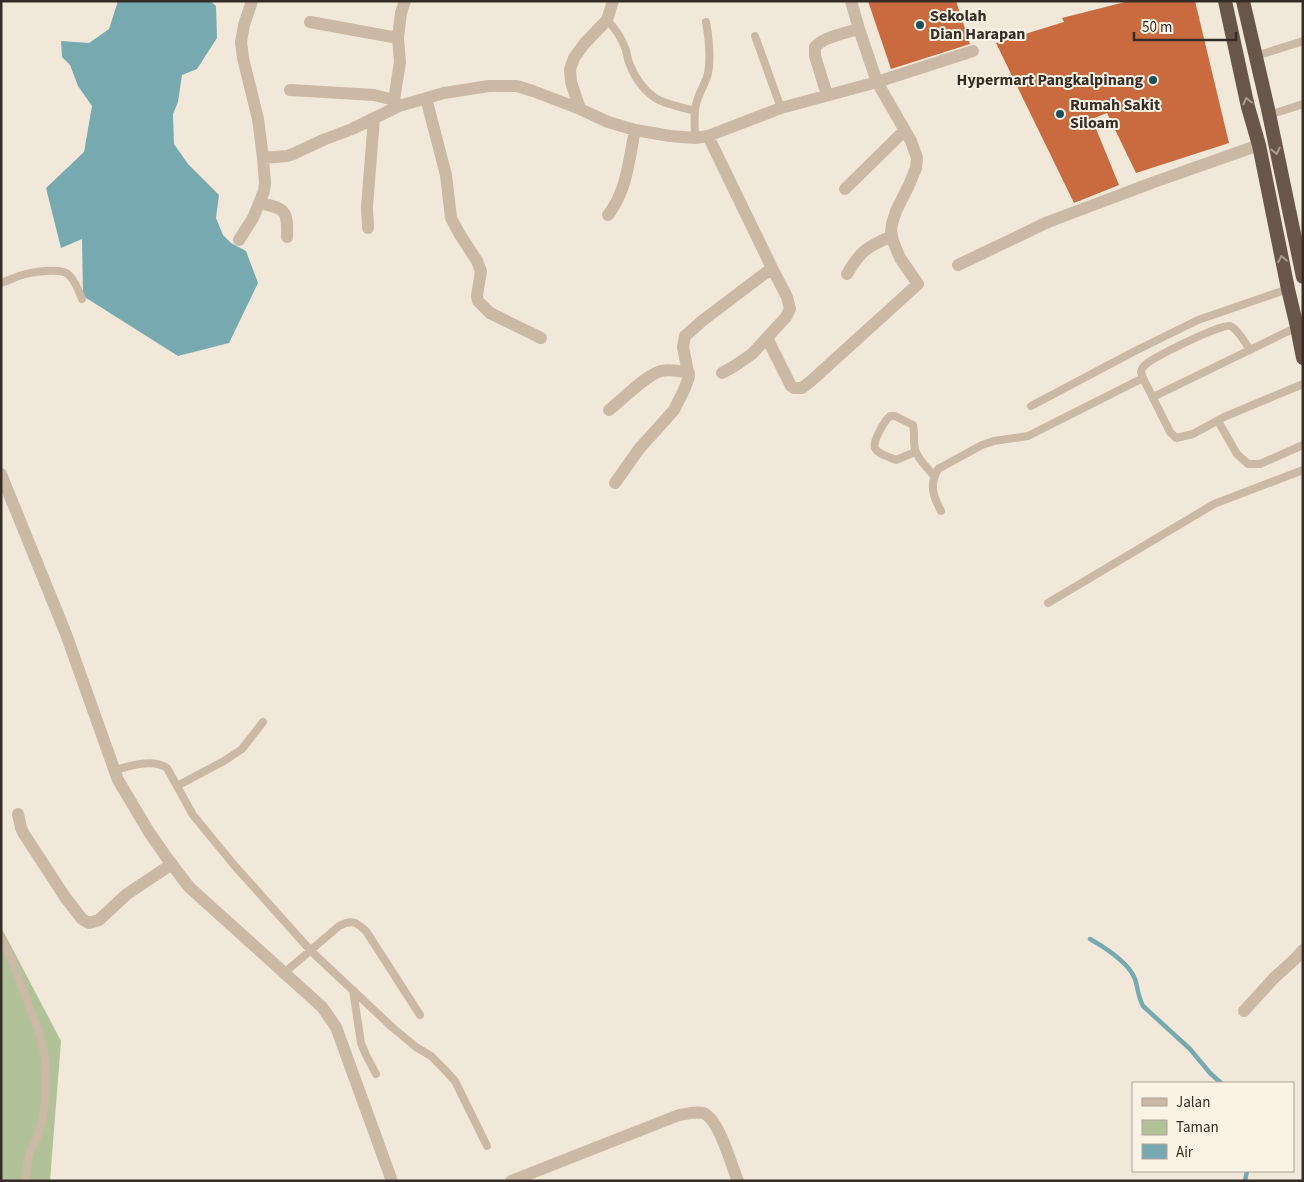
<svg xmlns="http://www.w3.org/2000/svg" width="1304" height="1182" font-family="'Source Sans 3',sans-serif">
	<rect width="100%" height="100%" fill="#f2e8d9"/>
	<path fill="#b1c299" d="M 1,927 L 61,1041 L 50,1181 L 1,1181 Z"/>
	<path fill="#77aab0" d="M 118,1 L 210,1 L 216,6 L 217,38 L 197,69 L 182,75 L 178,102 L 173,114 L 174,144 L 188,164 L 219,195 L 216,218 L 223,235 L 231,243 L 246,251 L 258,283 L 229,343 L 178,356 L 83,296 L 82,239 L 61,248 L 46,188 L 84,152 L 92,106 L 78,86 L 70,65 L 62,57 L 61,41 L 89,43 L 109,29 Z"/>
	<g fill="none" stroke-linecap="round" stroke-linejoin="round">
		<path stroke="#77aab0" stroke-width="4.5" d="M 1090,939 C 1104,947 1129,963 1135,979 C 1138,988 1138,997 1143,1006 L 1190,1049 L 1210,1073 L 1221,1083
			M 1245,1181 L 1247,1171"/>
	</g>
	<path fill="#ca6a3f" d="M 868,1 L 956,1 L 970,44 L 891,69 Z
		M 1129,1 L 1195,1 L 1229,143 L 1136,173 L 1107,113 L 1092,119 L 1119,185 L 1074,203 L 996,43 L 1064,22 L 1062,18 Z"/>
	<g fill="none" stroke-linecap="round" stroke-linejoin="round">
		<path stroke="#cbb9a5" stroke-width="8" d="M 607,20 C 616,29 622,39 626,50 C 627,55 628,61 630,65 C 635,78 645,92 657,99 C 668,105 682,107 694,111
			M 755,36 L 781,108
			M 1256,56 L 1303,41
			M 1269,115 L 1303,104
			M 695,138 C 695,129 694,119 695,110 C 696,98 703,88 707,77 C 712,60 709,39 706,22
			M 1,283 C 7,281 13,278 19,276 C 30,272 61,267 69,275 C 75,281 79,291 82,299
			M 1250,350 C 1246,344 1237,328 1230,326 C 1222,323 1152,358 1145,365 C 1142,368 1142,368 1141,372 L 1143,378 L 1170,432 L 1176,438 L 1193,434 L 1224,417 L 1303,384
			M 1153,397 L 1297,327
			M 1031,406 L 1135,351 L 1198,320 L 1288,289
			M 1218,421 L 1237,454 L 1248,464 L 1260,464 L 1303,445
			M 915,452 L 896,460 C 890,457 877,454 875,448 C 872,442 885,420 890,416 L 895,416 L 913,425 C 915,433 913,441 915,449 C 917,459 928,468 934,476
			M 941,511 C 933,496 929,485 938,469 L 982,445 L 994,441 L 1028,436 L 1143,378
			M 1048,603 L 1214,504 L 1303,470
			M 115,770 C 130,766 152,758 167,768 L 193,815 L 234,865 L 311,951 L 393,1028 L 416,1047 L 431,1056 L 444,1069 L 455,1081 L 487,1146
			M 177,786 L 224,761 L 242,749 L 263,722
			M 1,938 L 11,958 L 40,1035 L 45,1058 L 46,1091 L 43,1118 L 38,1135 L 30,1152 L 27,1164 L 26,1181
			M 284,973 L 339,926 C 352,919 356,922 366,931 L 420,1015
			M 353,990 L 361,1043 L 366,1055 L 376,1074"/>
		<path stroke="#cbb9a5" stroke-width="12" d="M 310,22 L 398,38
			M 290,90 L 374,95 L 394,100 L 399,106
			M 827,95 L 815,56 L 815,47 C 823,37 846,33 859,29
			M 426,98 L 446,175 L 451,218 L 459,233 L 477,261 L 481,271 L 477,296 L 478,301 L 490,313 L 541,338
			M 394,100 L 400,62 L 398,38 L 401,13 L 405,1
			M 580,109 L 571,82 L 570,69 L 574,58 L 584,44 L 607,20 L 613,1
			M 708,136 L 772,268 L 787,297 L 790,309 L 786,317 L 752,354 L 733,367 L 722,373
			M 263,158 L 287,156 L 293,154 L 323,140 L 352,129 L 399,106 L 444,93 L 489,86 L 517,86 L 533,91 L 580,109 L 608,122 L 635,130 L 670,136 L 695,138 L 708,136 L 781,108 L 877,82 L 973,51
			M 845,189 L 905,130
			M 259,203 C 285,208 288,210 287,237
			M 608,215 C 627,191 629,159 635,130
			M 368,228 L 367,207 L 374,118
			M 239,240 L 253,218 L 264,191 L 265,183 L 263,158 L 258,119 L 243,58 L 241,42 L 244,25 L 252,1
			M 958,265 L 1048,222 L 1157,181 L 1259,145
			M 847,274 C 861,250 867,247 892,236
			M 767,338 L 791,386 L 794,388 L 802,388 L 811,381 L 918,284 L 900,258 L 893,241 L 891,231 L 892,224 L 896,211 L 909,185 L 916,168 L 917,158 L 911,141 L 877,82 L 859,29 L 851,1
			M 609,410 C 622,400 646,375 661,371 C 670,369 680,371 689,373
			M 615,483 L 639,449 L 674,410 L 684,390 L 689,377 L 683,347 L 685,336 L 702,321 L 772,268
			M 18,814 L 21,828 L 24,834 L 65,897 L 82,919 L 89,923 L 99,920 L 127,894 L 172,864
			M 1244,1011 L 1274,978 L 1295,959 L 1303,950
			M 511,1181 L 679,1115 C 687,1114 695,1111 703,1113 C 719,1118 731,1165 738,1181"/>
		<path stroke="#cbb9a5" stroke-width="12" d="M 1,474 L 66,634 L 118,780 L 149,832 L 167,858 L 189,887 L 322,1007 L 336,1027 L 392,1181"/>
		<path stroke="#68564a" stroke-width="14" d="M 1225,1 L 1248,107 L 1259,145 L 1288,289 L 1297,327 L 1303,358
			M 1243,1 L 1268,109 L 1303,277"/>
	</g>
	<defs><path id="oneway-chevron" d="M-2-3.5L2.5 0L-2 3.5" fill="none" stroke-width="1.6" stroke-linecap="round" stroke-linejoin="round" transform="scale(1.25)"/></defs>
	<g stroke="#aa9c90">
		<use href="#oneway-chevron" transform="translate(1247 101) rotate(-103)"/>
		<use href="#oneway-chevron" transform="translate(1276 151) rotate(78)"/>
		<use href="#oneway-chevron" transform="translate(1282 259) rotate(-101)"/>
	</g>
	<g fill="#1a5059" stroke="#faf2e5" stroke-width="2">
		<circle cx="920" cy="25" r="5"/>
		<circle cx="1153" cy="80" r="5"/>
		<circle cx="1060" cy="114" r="5"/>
	</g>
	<g text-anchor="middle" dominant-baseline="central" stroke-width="4" stroke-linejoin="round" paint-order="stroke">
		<g font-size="16" font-weight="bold" fill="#362c26" stroke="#faf2e5" text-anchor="start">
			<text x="930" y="16">Sekolah<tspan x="930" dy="18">Dian Harapan</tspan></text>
			<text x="1143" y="80" text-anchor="end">Hypermart Pangkalpinang</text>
			<text x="1070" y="105">Rumah Sakit<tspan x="1070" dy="18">Siloam</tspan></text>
		</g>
	</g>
	<rect width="1304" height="1182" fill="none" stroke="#362c26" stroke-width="5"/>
	<rect x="1132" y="1082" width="162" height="90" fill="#faf2e5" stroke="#aca399"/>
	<rect x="1142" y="1098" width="25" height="8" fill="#cbb9a5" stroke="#aca399"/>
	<text x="1176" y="1107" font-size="15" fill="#362c26">Jalan</text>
	<rect x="1142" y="1120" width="25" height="15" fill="#b1c299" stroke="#aca399"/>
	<text x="1176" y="1132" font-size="15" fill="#362c26">Taman</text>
	<rect x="1142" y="1144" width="25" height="15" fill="#77aab0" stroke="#aca399"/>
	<text x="1176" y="1157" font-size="15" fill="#362c26">Air</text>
	<path d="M1134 32v8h102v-8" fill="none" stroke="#362c26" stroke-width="2.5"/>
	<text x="1142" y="32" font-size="15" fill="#362c26" stroke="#faf2e5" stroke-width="4" paint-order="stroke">50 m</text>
</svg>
